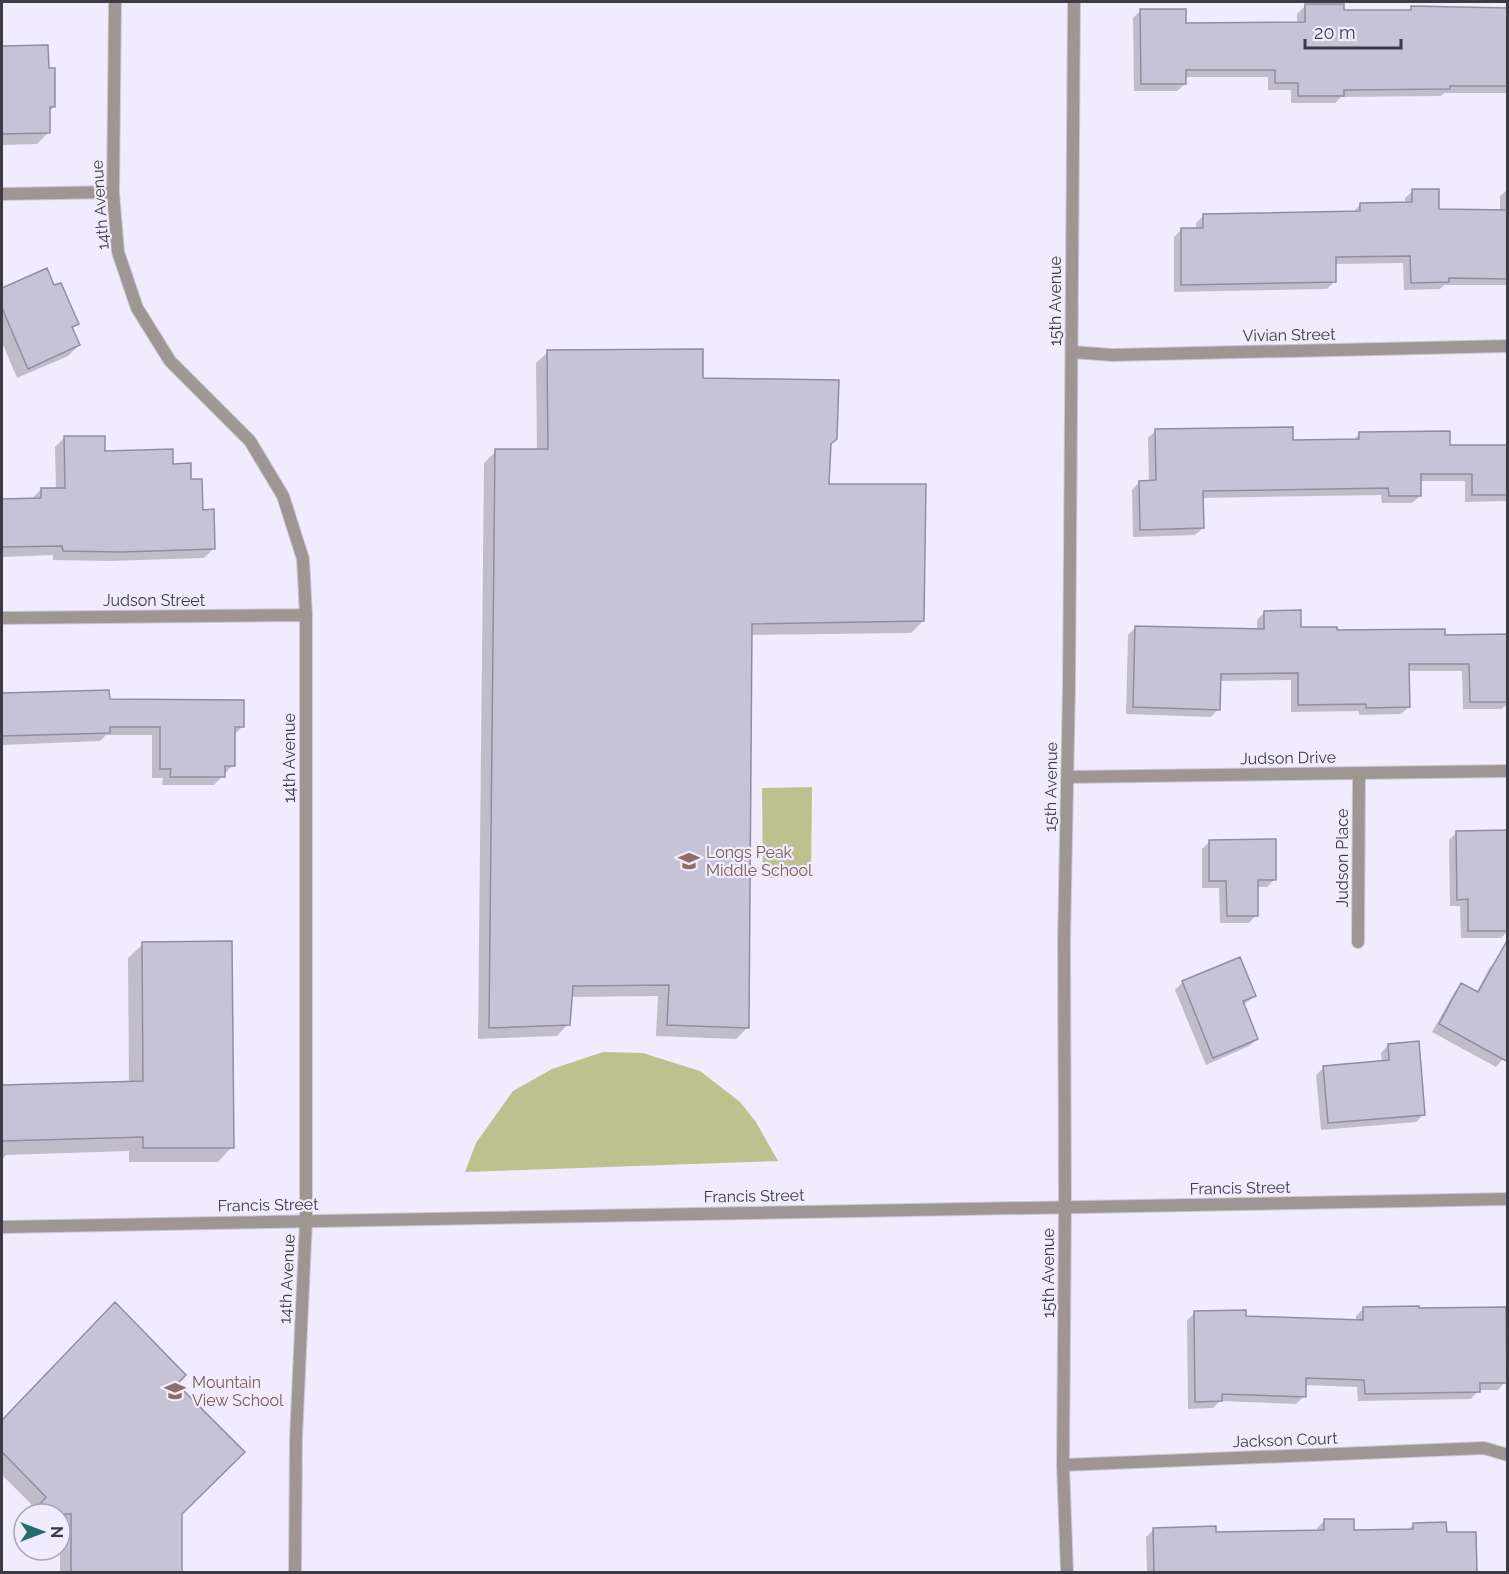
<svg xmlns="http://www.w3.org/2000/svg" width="1509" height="1574" font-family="Raleway,sans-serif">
	<rect width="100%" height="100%" fill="#f0ecfd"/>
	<path fill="#bcc18e" d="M 812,787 L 811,877 L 763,878 L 762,788 Z
		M 603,1052 L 643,1053 L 700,1071 L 740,1102 L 756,1122 L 778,1161 L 465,1172 L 476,1143 L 513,1091 L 552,1069 Z"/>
	<path fill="#0003" d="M 1508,5 L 1508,93 L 1444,93 L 1441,96 L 1341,97 L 1335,103 L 1291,103 L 1291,90 L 1268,90 L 1268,77 L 1185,77 L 1185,84 L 1177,91 L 1134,91 L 1133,18 L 1141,10 L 1184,25 L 1297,24 L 1297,14 L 1305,6 L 1342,12 L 1408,12 L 1412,8 L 1503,10 Z
		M 47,47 L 47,69 L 54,107 L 48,112 L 49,132 L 37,144 L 2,145 L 2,48 Z
		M 1508,189 L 1508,285 L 1444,285 L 1440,289 L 1404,290 L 1403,263 L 1334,264 L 1335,281 L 1327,289 L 1174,292 L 1174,237 L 1181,230 L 1196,229 L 1196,223 L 1204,215 L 1353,212 L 1361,204 L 1405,203 L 1405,198 L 1413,191 L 1438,211 L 1500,211 L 1500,196 Z
		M 46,270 L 54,287 L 77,324 L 72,329 L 79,345 L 68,356 L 17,378 L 2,342 L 2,289 Z
		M 548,352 L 702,380 L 829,445 L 828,485 L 923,621 L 911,633 L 750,635 L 747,1028 L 736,1039 L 656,1036 L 658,996 L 570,997 L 568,1024 L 557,1036 L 478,1039 L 484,463 L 496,451 L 537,451 L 536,363 Z
		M 1155,431 L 1291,441 L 1352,441 L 1360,433 L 1448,447 L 1508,447 L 1508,501 L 1465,502 L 1465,481 L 1420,481 L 1420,496 L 1412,503 L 1382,503 L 1381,495 L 1202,498 L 1203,528 L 1195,535 L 1133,537 L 1132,490 L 1139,482 L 1149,482 L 1148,438 Z
		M 65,437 L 103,453 L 171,465 L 201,511 L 214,548 L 204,558 L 110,561 L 53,560 L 53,555 L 2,557 L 2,500 L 31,500 L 41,489 L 56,489 L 55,447 Z
		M 1265,612 L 1299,629 L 1443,637 L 1508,636 L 1508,703 L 1502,709 L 1463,709 L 1462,671 L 1408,671 L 1409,707 L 1401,714 L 1359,715 L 1359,711 L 1291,712 L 1291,680 L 1219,681 L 1218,709 L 1211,717 L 1126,714 L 1128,635 L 1135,628 L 1257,630 L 1257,620 Z
		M 108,691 L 108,701 L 243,726 L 233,736 L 233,765 L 214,785 L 162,785 L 163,778 L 152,778 L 152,735 L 106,735 L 100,741 L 2,745 L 2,693 Z
		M 1457,832 L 1508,832 L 1508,931 L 1501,938 L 1461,938 L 1460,906 L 1450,906 L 1449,840 Z
		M 1210,841 L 1274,880 L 1267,887 L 1256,887 L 1256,915 L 1249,923 L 1220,923 L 1219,888 L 1202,888 L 1202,849 Z
		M 143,944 L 232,1147 L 218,1162 L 129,1162 L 129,1151 L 6,1155 L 2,1160 L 2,1087 L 129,1083 L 128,958 Z
		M 1498,959 L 1503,1059 L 1496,1067 L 1432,1032 L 1454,993 L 1461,985 L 1476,993 L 1490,967 Z
		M 1183,982 L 1255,996 L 1243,1005 L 1257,1039 L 1249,1046 L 1206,1065 L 1175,990 Z
		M 1388,1045 L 1424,1114 L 1416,1122 L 1321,1130 L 1316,1075 L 1324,1067 L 1382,1062 L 1381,1053 Z
		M 115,1305 L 175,1384 L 180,1514 L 180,1572 L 60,1572 L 60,1514 L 32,1514 L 36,1509 L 2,1475 L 2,1422 Z
		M 1363,1309 L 1508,1321 L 1508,1378 L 1505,1378 L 1505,1382 L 1498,1390 L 1479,1390 L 1471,1399 L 1358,1401 L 1357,1387 L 1304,1385 L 1304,1396 L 1296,1404 L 1220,1401 L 1213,1408 L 1188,1409 L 1187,1320 L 1195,1313 L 1245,1318 L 1356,1322 L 1356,1316 Z
		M 1325,1520 L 1352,1531 L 1407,1530 L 1414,1524 L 1445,1534 L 1475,1533 L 1475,1572 L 1147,1572 L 1146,1537 L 1153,1530 L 1214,1534 L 1317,1531 L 1317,1528 Z"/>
	<path fill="#c7c3d7" stroke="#918da0" stroke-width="1.5" d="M 1305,4 L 1344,4 L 1344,10 L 1411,10 L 1411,6 L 1508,8 L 1508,86 L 1450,86 L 1450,89 L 1344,90 L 1344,96 L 1298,96 L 1298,83 L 1275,83 L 1275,70 L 1186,70 L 1186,84 L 1141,84 L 1140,9 L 1186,9 L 1186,23 L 1305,22 Z
		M 48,45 L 49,68 L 55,68 L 55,107 L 50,107 L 50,133 L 2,134 L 2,46 Z
		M 1412,189 L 1439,189 L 1439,209 L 1508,210 L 1508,279 L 1449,278 L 1449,282 L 1411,283 L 1410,256 L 1336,257 L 1336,282 L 1181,285 L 1181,228 L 1203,228 L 1203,214 L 1360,211 L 1360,203 L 1412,202 Z
		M 47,268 L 54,285 L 61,283 L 79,324 L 72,327 L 80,345 L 28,369 L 2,308 L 2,288 Z
		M 703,349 L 703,378 L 839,380 L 837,439 L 831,444 L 829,484 L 926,484 L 924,621 L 752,624 L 749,1028 L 667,1025 L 669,985 L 573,986 L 570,1025 L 489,1028 L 495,449 L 548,449 L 547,350 Z
		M 1293,427 L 1293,440 L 1359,439 L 1359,432 L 1450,431 L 1450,445 L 1508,445 L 1508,495 L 1472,495 L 1472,474 L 1421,474 L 1421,496 L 1389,496 L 1388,488 L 1203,491 L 1204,528 L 1140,530 L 1139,481 L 1156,480 L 1155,429 Z
		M 64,436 L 105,436 L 105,451 L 173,449 L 173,464 L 191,463 L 191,479 L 202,479 L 203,510 L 214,509 L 215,549 L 121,552 L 63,551 L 62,546 L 2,547 L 2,499 L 41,498 L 41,488 L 65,488 Z
		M 1301,610 L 1301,627 L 1337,627 L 1337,630 L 1445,629 L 1445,635 L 1508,634 L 1508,702 L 1470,702 L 1469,664 L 1409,664 L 1410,707 L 1366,708 L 1366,704 L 1298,705 L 1298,673 L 1221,674 L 1220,710 L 1133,707 L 1135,626 L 1264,629 L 1264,611 Z
		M 109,690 L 110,699 L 244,700 L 244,727 L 235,727 L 235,766 L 225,766 L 225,777 L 170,777 L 171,769 L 160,769 L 160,727 L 110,727 L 110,733 L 2,736 L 2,693 Z
		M 1508,830 L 1508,931 L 1468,931 L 1468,899 L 1457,900 L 1456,831 Z
		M 1276,839 L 1276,880 L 1258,880 L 1258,916 L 1227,916 L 1226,881 L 1209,881 L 1209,840 Z
		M 1508,939 L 1508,1062 L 1439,1024 L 1461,983 L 1478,992 Z
		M 232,941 L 234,1148 L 143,1148 L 143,1137 L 2,1141 L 2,1085 L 143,1081 L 142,942 Z
		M 1240,957 L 1256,996 L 1243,1001 L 1258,1039 L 1213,1058 L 1182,981 Z
		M 1419,1041 L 1425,1115 L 1328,1123 L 1323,1066 L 1389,1060 L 1388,1044 Z
		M 115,1302 L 186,1375 L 177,1384 L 245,1452 L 182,1514 L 182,1572 L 71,1572 L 71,1514 L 32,1514 L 46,1497 L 2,1452 L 2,1420 Z
		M 1419,1306 L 1419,1308 L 1506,1307 L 1507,1383 L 1480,1383 L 1480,1392 L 1365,1394 L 1364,1380 L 1306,1378 L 1306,1397 L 1222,1394 L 1222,1401 L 1195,1402 L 1194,1311 L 1246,1310 L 1246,1316 L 1363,1320 L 1363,1307 Z
		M 1324,1519 L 1354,1519 L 1354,1530 L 1413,1529 L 1413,1523 L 1446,1522 L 1447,1532 L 1476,1532 L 1477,1572 L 1154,1572 L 1153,1528 L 1216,1526 L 1216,1532 L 1324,1530 Z"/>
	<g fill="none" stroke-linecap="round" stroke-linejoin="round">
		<defs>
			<path id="minor" d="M 115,2 L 113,192 L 118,252 L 137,308 L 170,361 L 250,441 L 283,496 L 303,559 L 306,615 L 306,1221 L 296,1437 L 295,1572
				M 2,194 L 113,192
				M 1072,352 L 1112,355 L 1508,346
				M 2,618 L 306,615
				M 1068,777 L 1508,771
				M 1358,942 L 1359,774
				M 1065,1207 L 1063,1465 L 1067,1572
				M 1063,1465 L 1484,1448 L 1508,1455"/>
			<path id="tertiary" d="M 1065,1207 L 1064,940 L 1069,687 L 1074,2
				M 2,1227 L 1508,1199"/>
		</defs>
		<use href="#minor" stroke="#ccc8d8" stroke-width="14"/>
		<use href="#tertiary" stroke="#ccc8d8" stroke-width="14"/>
		<use href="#minor" stroke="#9f9593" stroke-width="12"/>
		<use href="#tertiary" stroke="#9f9593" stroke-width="12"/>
	</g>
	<defs>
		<symbol id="school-bare" viewBox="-9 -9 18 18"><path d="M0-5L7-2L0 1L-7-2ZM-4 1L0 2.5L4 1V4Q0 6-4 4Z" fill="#8d6e63" stroke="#f0ecfd" stroke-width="2.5" paint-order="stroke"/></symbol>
	</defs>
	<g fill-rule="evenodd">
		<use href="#school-bare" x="674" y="846" width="30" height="30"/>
		<use href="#school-bare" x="160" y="1376" width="30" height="30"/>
	</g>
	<g text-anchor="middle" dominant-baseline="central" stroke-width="4.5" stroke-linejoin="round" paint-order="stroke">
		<g font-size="16" fill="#3c3a42" stroke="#f0ecfd">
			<text transform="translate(100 205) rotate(-94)">14th Avenue</text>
			<text transform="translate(1055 301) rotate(-90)">15th Avenue</text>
			<text transform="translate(1289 335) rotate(-1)">Vivian Street</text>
			<text x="154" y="600">Judson Street</text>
			<text transform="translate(289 758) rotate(-90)">14th Avenue</text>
			<text transform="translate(1288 758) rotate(-1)">Judson Drive</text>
			<text transform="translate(1051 787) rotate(-89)">15th Avenue</text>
			<text transform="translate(1342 858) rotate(-90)">Judson Place</text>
			<text transform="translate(1240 1188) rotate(-1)">Francis Street</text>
			<text transform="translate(754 1196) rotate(-1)">Francis Street</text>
			<text transform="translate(268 1205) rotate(-1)">Francis Street</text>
			<text transform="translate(1048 1273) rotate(-90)">15th Avenue</text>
			<text transform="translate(287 1279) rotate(-87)">14th Avenue</text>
			<text transform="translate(1285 1440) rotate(-2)">Jackson Court</text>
		</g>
		<g font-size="16" fill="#785e54" stroke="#f0ecfd" text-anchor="start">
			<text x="706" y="852">Longs Peak<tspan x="706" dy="18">Middle School</tspan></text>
			<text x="192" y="1382">Mountain<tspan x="192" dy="18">View School</tspan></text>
		</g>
	</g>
	<rect width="1509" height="1574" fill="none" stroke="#3c3a42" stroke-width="6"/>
	<g transform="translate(42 1532) rotate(90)"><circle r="28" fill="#f0ecfd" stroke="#a8a5b2" stroke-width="1.5"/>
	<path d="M0-4.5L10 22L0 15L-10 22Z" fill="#226e6e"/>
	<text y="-9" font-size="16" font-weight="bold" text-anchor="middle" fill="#3c3a42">N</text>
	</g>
	<path d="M1305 39v9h96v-9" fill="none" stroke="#3c3a42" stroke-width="3"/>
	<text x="1314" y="39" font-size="18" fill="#3c3a42" stroke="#f0ecfd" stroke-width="4.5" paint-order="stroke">20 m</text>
</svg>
